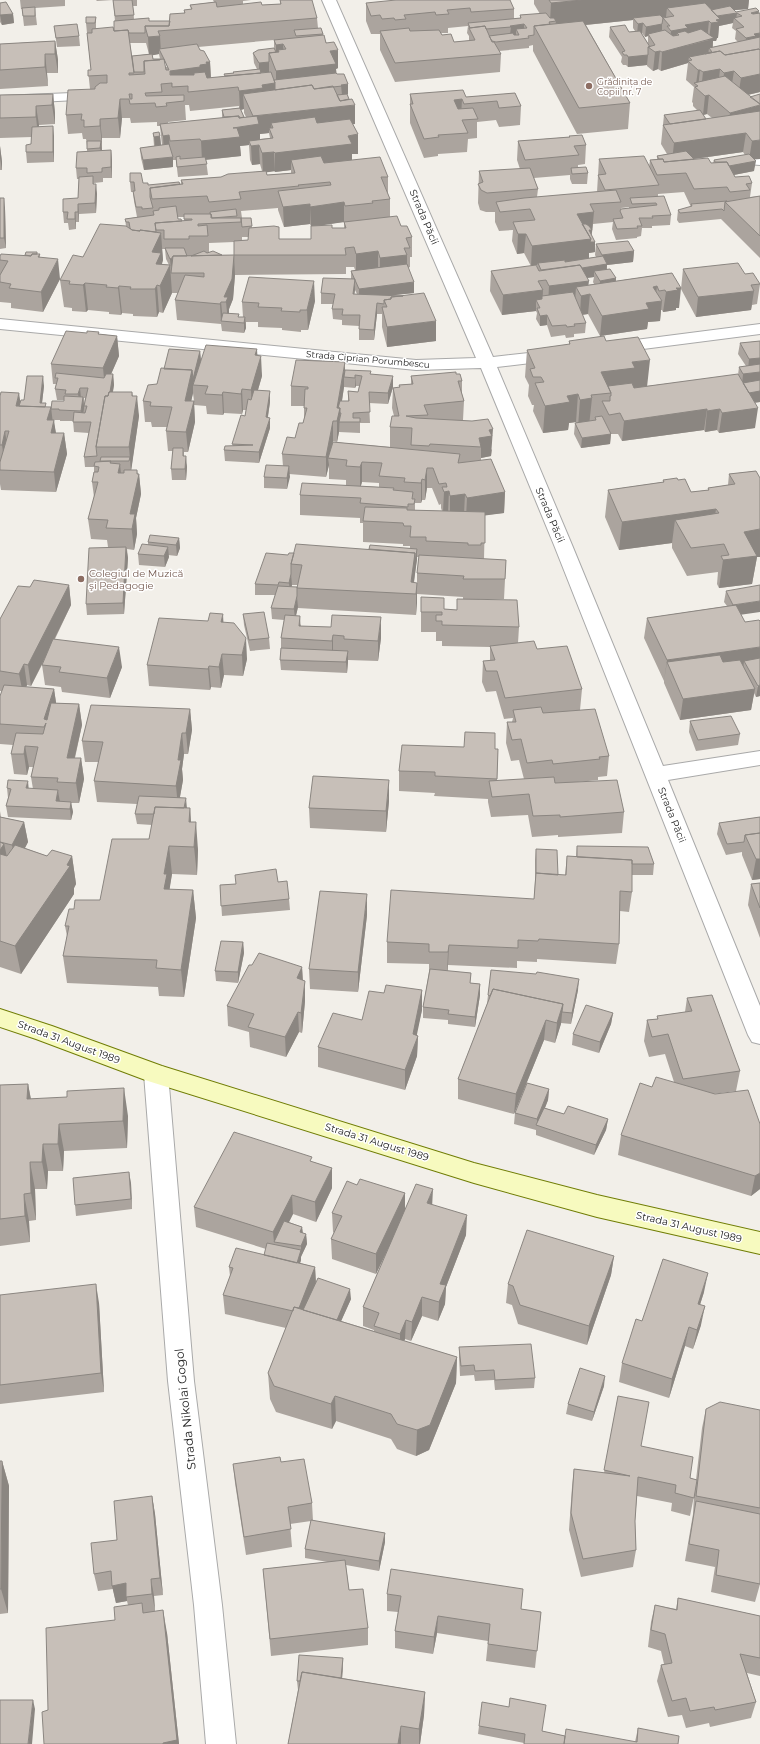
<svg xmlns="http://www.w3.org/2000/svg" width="760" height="1744" font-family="Montserrat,sans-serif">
	<rect width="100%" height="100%" fill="#f2efe9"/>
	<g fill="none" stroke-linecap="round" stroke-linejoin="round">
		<defs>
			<path id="street" d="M 322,0 L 336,0 L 493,357 L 556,350 L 562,351 L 565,355 L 562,359 L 556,360 L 497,367 L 572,545 L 663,766 L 760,751 L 760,765 L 668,780 L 760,1006 L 760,1044 L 752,1042 L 748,1035 L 554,545 L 481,368 L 416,370 L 0,329 L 0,319 L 416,360 L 476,358 Z
				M 72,93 L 77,94 L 79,97 L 77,100 L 0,104 L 0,96 Z
				M 760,155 L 760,165 L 747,164 L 744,161 L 747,158 Z
				M 760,324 L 760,334 L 612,353 L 606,352 L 603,348 L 606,344 L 612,343 Z
				M 156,1065 L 164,1067 L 168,1074 L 194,1381 L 222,1605 L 236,1744 L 206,1744 L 194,1605 L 168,1381 L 144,1074 L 148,1067 Z"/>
			<path id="secondary" d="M 0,1009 L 52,1026 L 162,1066 L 474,1163 L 597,1195 L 760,1232 L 760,1254 L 597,1217 L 474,1183 L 148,1081 L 36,1039 L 0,1027 Z"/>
		</defs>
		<use href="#street" stroke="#a9a9a9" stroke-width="2"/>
		<use href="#secondary" stroke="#707d05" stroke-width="2"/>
		<use href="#street" fill="#fff" fill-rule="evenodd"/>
		<use href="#secondary" fill="#f7fabf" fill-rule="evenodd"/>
	</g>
	<path fill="#aba49e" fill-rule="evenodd" d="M 20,0 L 65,0 L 65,6 L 35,8 L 37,25 L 24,26 L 22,9 L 21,9 Z
		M 96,0 L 137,0 L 137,6 L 133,6 L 134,19 L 149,18 L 149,21 L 170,21 L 184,13 L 184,10 L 191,9 L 190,5 L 214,2 L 213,0 L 251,0 L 243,1 L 243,4 L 262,5 L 280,4 L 280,0 L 317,18 L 318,28 L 323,34 L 323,35 L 338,68 L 336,69 L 337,74 L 348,84 L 348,94 L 347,94 L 355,124 L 353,124 L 358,154 L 352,154 L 352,160 L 388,177 L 388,195 L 390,199 L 390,217 L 401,226 L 412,237 L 412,257 L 410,257 L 410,267 L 408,268 L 414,293 L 391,295 L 436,341 L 387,347 L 382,327 L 382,314 L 377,314 L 374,340 L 359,340 L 359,326 L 342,325 L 342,320 L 333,319 L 332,309 L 333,304 L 321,304 L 321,293 L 351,279 L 351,271 L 355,270 L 354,267 L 346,267 L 346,274 L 235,275 L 233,299 L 229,309 L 229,314 L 239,317 L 243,317 L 242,302 L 315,301 L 308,330 L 301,330 L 301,332 L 282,330 L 282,328 L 258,327 L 258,322 L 246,322 L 246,328 L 244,333 L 222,331 L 221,324 L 177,320 L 175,300 L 178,293 L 172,293 L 163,313 L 159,312 L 157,317 L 133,316 L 133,314 L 122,313 L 121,315 L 109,314 L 109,312 L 88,310 L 86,312 L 72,311 L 72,308 L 64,307 L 60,280 L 83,257 L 126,226 L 125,219 L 137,217 L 134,201 L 133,192 L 131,192 L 130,182 L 130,173 L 143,183 L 148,185 L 181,184 L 181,180 L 221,177 L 262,171 L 260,164 L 252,165 L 250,160 L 249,145 L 240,146 L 241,156 L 206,160 L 208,175 L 178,177 L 176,160 L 173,160 L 173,167 L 144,170 L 141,158 L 140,148 L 154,146 L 153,133 L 160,136 L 161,145 L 162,145 L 160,126 L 157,126 L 157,122 L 131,123 L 130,118 L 122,118 L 120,138 L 102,138 L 102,151 L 111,150 L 112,161 L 112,178 L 103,178 L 103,182 L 94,183 L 97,194 L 96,213 L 79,214 L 79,222 L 76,222 L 76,229 L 69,230 L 68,223 L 64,223 L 63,212 L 78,198 L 79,179 L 77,179 L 76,168 L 87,151 L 87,146 L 86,139 L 83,139 L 82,133 L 68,134 L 66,115 L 90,89 L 88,70 L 91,70 L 87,33 L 92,33 L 87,33 L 86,23 L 96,17 L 96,28 L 113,31 L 115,21 L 113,0 L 97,1 ZM 274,40 L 274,48 L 253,53 L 254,63 L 257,69 L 233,72 L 233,73 L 224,74 L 225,76 L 211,78 L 210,62 L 200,50 L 198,47 ZM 130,43 L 146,43 L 149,54 L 132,56 ZM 159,54 L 160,59 L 153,59 L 152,55 ZM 164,59 L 167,67 L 165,67 ZM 185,105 L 189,105 L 190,111 L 239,106 L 239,108 L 222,110 L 222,118 L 168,123 L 168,122 L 186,120 ZM 244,109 L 244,113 L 246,117 L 244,117 L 241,110 ZM 269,133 L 270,138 L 260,139 L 260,134 ZM 291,170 L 291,173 L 267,175 L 266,172 L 275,171 L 275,172 ZM 278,208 L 278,210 L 284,227 L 310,224 L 311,226 L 311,239 L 280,239 L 252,228 L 251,218 L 242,218 L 241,211 ZM 177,217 L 184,217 L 184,221 L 182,221 L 178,219 ZM 344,222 L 344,228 L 332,228 L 319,225 ZM 242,237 L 248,237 L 248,240 L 242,240 ZM 234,242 L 234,255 L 222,255 L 209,252 L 209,243 ZM 162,249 L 165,249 L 166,259 L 169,265 L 162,264 L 163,260 ZM 355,290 L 357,294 L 354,294 Z
		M 534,0 L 749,0 L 748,9 L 734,10 L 736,12 L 759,13 L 760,92 L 748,95 L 754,160 L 754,171 L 734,175 L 735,177 L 752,183 L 750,197 L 760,196 L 760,258 L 721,219 L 679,223 L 677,220 L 678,210 L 691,207 L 684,192 L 658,194 L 658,197 L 671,215 L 670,225 L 652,226 L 652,228 L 642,228 L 641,236 L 637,237 L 637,238 L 616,240 L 612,229 L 613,222 L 593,224 L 592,232 L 591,234 L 595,252 L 589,253 L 589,258 L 596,257 L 595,255 L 596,244 L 634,251 L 633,262 L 607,265 L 607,270 L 616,278 L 616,281 L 672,273 L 679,308 L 676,308 L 676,310 L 663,312 L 662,310 L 661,310 L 660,321 L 648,322 L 647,329 L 600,336 L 588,314 L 582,315 L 586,323 L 585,333 L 574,334 L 574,337 L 566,338 L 565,335 L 551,337 L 547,325 L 540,326 L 536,319 L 537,313 L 536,311 L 502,315 L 490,291 L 491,271 L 537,268 L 537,265 L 531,266 L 524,253 L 517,254 L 512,241 L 513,230 L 499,231 L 495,222 L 495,212 L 486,212 L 480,210 L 478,203 L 479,171 L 520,169 L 517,160 L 518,141 L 569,137 L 569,136 L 586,145 L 585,164 L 578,165 L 578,168 L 588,173 L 587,184 L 572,184 L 570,179 L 570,175 L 534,178 L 538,189 L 537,197 L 597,192 L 599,159 L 649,167 L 650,160 L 657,159 L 657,156 L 667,154 L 661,144 L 664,115 L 698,111 L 693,106 L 693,103 L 692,102 L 694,87 L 686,80 L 688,63 L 661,71 L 658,69 L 653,71 L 647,66 L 647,65 L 628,67 L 626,65 L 623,65 L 621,62 L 622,57 L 609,37 L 610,27 L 629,32 L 635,31 L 633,28 L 633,20 L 586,25 L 630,103 L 628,129 L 577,134 L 533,51 L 533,45 L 529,46 L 529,48 L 499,51 L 501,54 L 500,72 L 395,82 L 380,50 L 380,34 L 371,34 L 366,21 L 366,3 L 514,9 L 514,19 L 520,18 L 520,15 L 540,14 L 534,4 ZM 733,23 L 732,28 L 736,31 L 735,39 L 738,42 L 713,47 L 713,41 L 716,41 L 717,38 L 718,38 L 719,26 ZM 468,26 L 467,33 L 469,36 L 469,41 L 454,42 L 442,35 L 441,33 L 448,33 L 448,28 ZM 641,33 L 642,33 L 645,37 L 648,36 L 648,43 ZM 707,114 L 712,118 L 706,119 L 703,115 ZM 743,152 L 745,155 L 714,160 L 713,163 L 711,163 L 694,159 ZM 629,207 L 629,208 L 621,209 L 621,208 ZM 594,277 L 593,282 L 594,284 L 588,285 L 587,278 Z
		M 0,3 L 13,14 L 14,23 L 2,25 L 0,22 Z
		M 54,26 L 79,36 L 80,46 L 57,47 Z
		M 55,41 L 58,60 L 58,73 L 47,73 L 48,86 L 0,89 L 0,44 Z
		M 515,93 L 521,106 L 520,125 L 499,127 L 496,120 L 477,122 L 477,138 L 468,139 L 467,152 L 438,154 L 438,156 L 424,158 L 410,123 L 410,94 L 466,97 Z
		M 53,94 L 55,113 L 55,124 L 39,125 L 39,127 L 54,136 L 54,162 L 27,163 L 26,152 L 31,144 L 32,137 L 0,138 L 0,95 Z
		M 0,146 L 2,162 L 2,170 L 0,170 Z
		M 0,198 L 5,208 L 6,248 L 0,249 Z
		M 37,254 L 40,254 L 40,257 L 60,279 L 43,312 L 11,308 L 11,303 L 0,302 L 0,256 L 25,255 Z
		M 683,269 L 745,274 L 760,284 L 757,304 L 752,305 L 751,310 L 696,317 L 681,289 Z
		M 99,332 L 99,334 L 117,336 L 119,356 L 111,374 L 113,374 L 114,385 L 113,392 L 132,392 L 133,396 L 139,416 L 131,470 L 138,474 L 139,474 L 141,494 L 136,518 L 137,534 L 134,550 L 127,549 L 128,558 L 124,614 L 87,615 L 86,604 L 108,547 L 107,540 L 91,539 L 88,519 L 94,497 L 92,482 L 94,472 L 94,467 L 85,467 L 84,457 L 89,433 L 74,432 L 73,421 L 60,421 L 60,420 L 53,420 L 56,433 L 64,433 L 67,454 L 56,492 L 1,490 L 0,484 L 0,396 L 20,401 L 24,400 L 44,386 L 42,403 L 46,407 L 51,407 L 64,401 L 64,400 L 57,400 L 55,389 L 56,384 L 53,384 L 51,364 L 87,333 ZM 84,398 L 85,398 L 84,404 Z
		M 569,341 L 606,341 L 647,386 L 738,375 L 739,367 L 746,366 L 738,354 L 740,343 L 760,341 L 760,402 L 754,403 L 755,428 L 719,433 L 717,430 L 705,432 L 704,430 L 622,441 L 618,434 L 611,434 L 610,444 L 581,448 L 574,434 L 575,423 L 576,423 L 576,422 L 569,423 L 568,430 L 543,433 L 533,411 L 534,405 L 532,405 L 528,396 L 529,385 L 525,377 L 527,350 L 569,345 Z
		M 257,349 L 257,355 L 262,376 L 258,390 L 270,402 L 268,417 L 270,428 L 259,463 L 225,461 L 224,450 L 233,446 L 232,444 L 245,416 L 246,410 L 243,410 L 242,414 L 224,413 L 223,415 L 207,414 L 206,406 L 194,405 L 195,422 L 188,452 L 184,452 L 184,456 L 187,467 L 186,480 L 172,480 L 171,469 L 173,451 L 168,451 L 166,431 L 167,427 L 152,427 L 151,422 L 145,422 L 143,401 L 157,384 L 164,369 L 200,351 L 201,361 ZM 193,393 L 194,401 L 191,401 Z
		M 345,372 L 371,374 L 393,387 L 388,404 L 369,403 L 370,423 L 360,423 L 360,433 L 339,432 L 337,442 L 333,441 L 333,442 L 390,447 L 390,427 L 394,416 L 392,408 L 393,388 L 399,387 L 399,385 L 411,384 L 411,376 L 456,374 L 462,381 L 462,394 L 464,401 L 463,420 L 492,450 L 491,456 L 481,458 L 481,460 L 505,492 L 504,513 L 485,515 L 484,559 L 506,560 L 504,599 L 479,599 L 519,627 L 518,643 L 537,649 L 582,689 L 580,710 L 609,756 L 607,776 L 598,777 L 598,780 L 578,782 L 624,812 L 622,833 L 558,837 L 558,835 L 532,837 L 528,815 L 491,817 L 488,802 L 488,799 L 434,796 L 435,793 L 399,791 L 399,771 L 495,749 L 498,749 L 497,781 L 524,779 L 519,760 L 511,761 L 506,743 L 507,722 L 512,722 L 513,718 L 504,719 L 496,691 L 486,692 L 482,682 L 483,661 L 490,661 L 490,647 L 442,646 L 442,641 L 436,641 L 436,632 L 421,632 L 421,597 L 444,609 L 457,610 L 457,599 L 463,599 L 463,597 L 417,594 L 416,615 L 298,608 L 298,607 L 296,615 L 301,626 L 381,638 L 378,661 L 348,660 L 347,673 L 281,670 L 280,660 L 281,648 L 281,638 L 284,620 L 272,619 L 271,608 L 275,595 L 255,595 L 255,584 L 288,555 L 369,549 L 410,548 L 410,546 L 403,546 L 403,544 L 363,542 L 363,523 L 360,523 L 360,518 L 300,515 L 300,495 L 346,485 L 346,480 L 329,479 L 329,465 L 326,477 L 289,474 L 287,489 L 264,488 L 264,477 L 283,466 L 282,454 L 295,438 L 303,423 L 304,419 L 304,406 L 291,406 L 291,386 ZM 356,386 L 359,386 L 358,392 L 348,391 L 348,401 L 342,401 L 344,387 L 355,388 ZM 362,482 L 379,483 L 379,487 L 361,486 ZM 427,488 L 432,488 L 439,505 L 441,504 L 441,508 L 442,511 L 415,510 L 415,503 L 421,503 L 422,500 L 425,500 ZM 417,557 L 419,557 L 417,573 L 417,583 L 414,583 ZM 292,585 L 298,585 L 297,587 L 291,587 Z
		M 756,471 L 757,557 L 752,584 L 719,588 L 717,584 L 718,572 L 687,576 L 672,548 L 672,543 L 619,550 L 605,517 L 608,490 L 663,482 L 663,480 L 691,492 L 708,490 L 708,488 L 728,485 L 729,474 Z
		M 179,538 L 180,548 L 177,556 L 168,555 L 169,557 L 165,567 L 139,565 L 138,554 L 148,545 L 148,542 Z
		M 69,585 L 71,605 L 55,639 L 122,667 L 110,698 L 62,692 L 61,687 L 45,685 L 42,665 L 43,663 L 31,686 L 27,685 L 26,687 L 54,689 L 56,703 L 79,704 L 82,725 L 75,758 L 81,758 L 84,779 L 79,803 L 71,803 L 73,812 L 71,820 L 8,817 L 6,806 L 8,798 L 7,788 L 33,789 L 31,777 L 33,767 L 29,767 L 27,775 L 14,774 L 11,754 L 13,745 L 0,744 L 0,696 L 2,691 L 0,691 L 0,619 L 30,587 Z
		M 726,591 L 741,615 L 760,696 L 756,697 L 754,693 L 751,710 L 680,720 L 664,683 L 664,681 L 644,638 L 647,618 L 727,606 L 724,602 Z
		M 243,614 L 269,638 L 270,649 L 250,651 L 244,625 Z
		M 223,623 L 247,659 L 243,676 L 224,675 L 221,688 L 211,687 L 210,690 L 149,686 L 147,665 Z
		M 190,709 L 192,730 L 188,754 L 184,754 L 182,769 L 183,780 L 180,797 L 187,808 L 190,808 L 191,822 L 198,850 L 197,875 L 172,874 L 169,890 L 193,890 L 196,918 L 184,997 L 159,996 L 158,987 L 67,983 L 63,956 L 67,936 L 65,926 L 74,909 L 100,900 L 149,839 L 152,825 L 137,824 L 135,814 L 137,804 L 97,802 L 94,781 L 99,762 L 85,762 L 82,741 Z
		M 690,721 L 740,734 L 738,745 L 696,751 L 689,732 Z
		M 389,801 L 386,832 L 310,828 L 309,808 Z
		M 0,811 L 1,817 L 24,822 L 28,842 L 25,848 L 47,856 L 72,856 L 76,884 L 74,888 L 74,894 L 21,974 L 0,967 Z
		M 760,817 L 760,879 L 752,880 L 742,855 L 742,852 L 726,855 L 717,834 L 719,823 Z
		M 577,846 L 654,864 L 653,875 L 632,875 L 632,892 L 629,912 L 620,911 L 619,944 L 616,964 L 537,959 L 537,962 L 517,961 L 517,968 L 448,965 L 448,971 L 471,973 L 470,983 L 480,984 L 480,995 L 475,1027 L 448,1024 L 448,1020 L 423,1018 L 423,1007 L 429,972 L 429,964 L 387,963 L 387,942 L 534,899 L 535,881 L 535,860 L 536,849 L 558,875 L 565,875 L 567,856 L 576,857 Z
		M 278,882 L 289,899 L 290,910 L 222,916 L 220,885 Z
		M 760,883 L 760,938 L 748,905 L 751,884 Z
		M 367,915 L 358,992 L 310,989 L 309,969 Z
		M 243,942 L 244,953 L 238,983 L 216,981 L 215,971 Z
		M 252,965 L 302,967 L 303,980 L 305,1001 L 302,1033 L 299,1032 L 286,1057 L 250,1047 L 249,1032 L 228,1026 L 227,1006 Z
		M 422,990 L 422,1010 L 416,1035 L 418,1036 L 417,1056 L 405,1090 L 318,1067 L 318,1047 L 362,1020 L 384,993 Z
		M 578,990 L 571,1024 L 561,1023 L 555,1043 L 544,1040 L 514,1114 L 458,1099 L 458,1079 L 487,1004 L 488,995 Z
		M 687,998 L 740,1071 L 736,1091 L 713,1094 L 760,1124 L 760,1189 L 751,1196 L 618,1155 L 621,1135 L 652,1087 L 674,1082 L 665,1054 L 649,1057 L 644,1041 L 647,1020 L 657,1019 L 657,1016 L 685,1012 Z
		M 613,1013 L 611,1024 L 599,1053 L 572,1045 L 573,1034 Z
		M 28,1084 L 31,1099 L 128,1116 L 127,1148 L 64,1151 L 63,1171 L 48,1171 L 47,1189 L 35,1189 L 36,1220 L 29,1221 L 30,1242 L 0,1246 L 0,1085 Z
		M 549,1089 L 548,1100 L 545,1108 L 564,1114 L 608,1119 L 606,1130 L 594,1155 L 536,1135 L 536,1130 L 514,1124 L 515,1113 Z
		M 313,1162 L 332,1168 L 332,1188 L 316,1222 L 293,1214 L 289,1222 L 302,1227 L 303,1233 L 306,1234 L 307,1244 L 301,1256 L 301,1260 L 300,1263 L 315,1267 L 316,1282 L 351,1299 L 341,1321 L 374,1331 L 374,1330 L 363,1326 L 363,1307 L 387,1251 L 376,1274 L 332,1259 L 331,1239 L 334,1233 L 333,1232 L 332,1213 L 357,1185 L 405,1193 L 405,1210 L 432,1205 L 466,1235 L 446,1287 L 445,1304 L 438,1321 L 422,1316 L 411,1341 L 405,1339 L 404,1341 L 457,1357 L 456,1383 L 429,1450 L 416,1456 L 397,1449 L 391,1439 L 336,1421 L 332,1429 L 276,1412 L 270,1399 L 268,1373 L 286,1328 L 225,1314 L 223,1295 L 230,1276 L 229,1267 L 264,1255 L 266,1249 L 196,1227 L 194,1207 Z
		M 131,1183 L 132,1209 L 76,1216 L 75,1205 Z
		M 614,1256 L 611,1275 L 587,1345 L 518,1324 L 512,1305 L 506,1303 L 508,1284 Z
		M 704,1292 L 700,1305 L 701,1325 L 693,1349 L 685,1346 L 669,1398 L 619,1382 L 622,1363 L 642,1321 Z
		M 0,1295 L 99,1303 L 104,1392 L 0,1404 Z
		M 459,1347 L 535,1378 L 534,1388 L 495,1390 L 494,1380 L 475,1381 L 474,1375 L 460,1376 L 459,1357 Z
		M 604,1386 L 592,1421 L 566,1414 L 568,1404 Z
		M 618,1396 L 641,1446 L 690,1478 L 696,1480 L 702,1428 L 706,1409 L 760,1508 L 760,1584 L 755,1602 L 711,1592 L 715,1567 L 685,1561 L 693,1514 L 694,1496 L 690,1516 L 671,1511 L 672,1503 L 637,1496 L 635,1521 L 636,1550 L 633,1567 L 581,1577 L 569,1530 L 572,1487 L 574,1469 L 604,1473 Z
		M 0,1461 L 2,1461 L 9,1486 L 8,1613 L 0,1614 Z
		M 281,1462 L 312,1503 L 313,1521 L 385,1533 L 385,1542 L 379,1571 L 346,1565 L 349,1590 L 368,1628 L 368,1645 L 271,1656 L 263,1569 L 328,1562 L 305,1558 L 305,1549 L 311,1521 L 290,1524 L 292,1547 L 246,1555 L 235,1483 L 233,1464 Z
		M 152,1496 L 155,1514 L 163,1595 L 154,1596 L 155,1611 L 167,1633 L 179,1744 L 44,1744 L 48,1710 L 115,1620 L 128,1605 L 127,1601 L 116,1603 L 113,1589 L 98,1591 L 94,1574 L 117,1540 Z
		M 387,1594 L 521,1609 L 541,1612 L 535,1668 L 486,1661 L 488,1641 L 437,1633 L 433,1654 L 395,1648 L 395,1631 L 398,1612 L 387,1611 Z
		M 678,1598 L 760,1616 L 760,1676 L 747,1673 L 756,1702 L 751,1718 L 710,1727 L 709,1723 L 686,1728 L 682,1715 L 668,1717 L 657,1681 L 661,1665 L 664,1664 L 661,1651 L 648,1647 L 651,1622 L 655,1605 L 676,1609 Z
		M 343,1658 L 342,1678 L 425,1692 L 424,1715 L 420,1744 L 288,1744 L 298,1690 L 297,1681 Z
		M 479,1726 L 542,1731 L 565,1736 L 635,1742 L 638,1728 L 678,1744 L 524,1743 L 478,1734 Z"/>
	<path fill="#8b8681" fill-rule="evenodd" d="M 582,0 L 749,0 L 748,9 L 712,12 L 667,8 L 666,17 L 635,20 L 633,18 L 633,20 L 555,28 L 556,21 L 550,22 L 551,3 Z
		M 759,11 L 758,21 L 751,13 Z
		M 737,13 L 736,20 L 734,18 L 733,23 L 719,26 L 718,38 L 717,38 L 716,41 L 713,41 L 712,52 L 709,48 L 708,56 L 705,53 L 704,59 L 692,62 L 692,60 L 689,57 L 688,63 L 661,71 L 662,52 L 681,47 L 678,48 L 679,35 L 677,33 L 675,48 L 669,49 L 671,31 L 685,28 L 685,25 L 709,21 L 707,40 L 686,43 L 686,46 L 709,40 L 711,23 L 716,23 L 717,16 Z
		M 13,14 L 14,23 L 2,25 L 0,15 Z
		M 643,23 L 642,33 L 637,34 L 638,24 Z
		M 524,24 L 524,34 L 516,29 L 516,35 L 510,35 L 511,27 L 510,26 Z
		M 662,24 L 662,34 L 648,34 L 648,36 L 645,37 L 646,27 Z
		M 760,33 L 760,42 L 745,48 L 746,38 L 754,34 Z
		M 160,36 L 161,53 L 159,49 L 159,54 L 149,56 L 148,37 Z
		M 55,41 L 58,60 L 58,73 L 55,54 Z
		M 283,44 L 284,58 L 338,50 L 338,68 L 336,69 L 336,83 L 276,90 L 276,45 ZM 278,50 L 279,52 L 279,61 Z
		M 660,51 L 658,69 L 653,71 L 655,52 Z
		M 45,54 L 47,73 L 48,86 L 45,67 Z
		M 648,55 L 647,65 L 628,67 L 628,57 Z
		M 712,61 L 734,71 L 731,90 L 722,92 L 724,73 L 720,69 L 718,88 L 701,91 L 703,72 Z
		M 206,62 L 210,62 L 211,80 L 195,87 L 188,86 L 172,87 L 170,71 L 200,65 Z
		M 269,62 L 269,72 L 259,73 L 259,63 Z
		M 698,70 L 700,70 L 698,88 L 698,86 L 696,84 Z
		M 760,74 L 760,92 L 738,97 L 741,78 Z
		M 275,83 L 276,102 L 243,94 L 244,109 L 240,110 L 239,91 L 238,87 Z
		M 348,84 L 348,94 L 342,95 L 341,85 Z
		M 53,94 L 55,113 L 55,124 L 52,105 Z
		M 709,95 L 707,114 L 703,115 L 705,96 Z
		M 120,99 L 122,118 L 120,138 L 118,118 Z
		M 462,99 L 461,118 L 454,100 Z
		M 355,105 L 355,124 L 273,133 L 273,128 L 271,123 L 272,133 L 269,128 L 269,133 L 260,134 L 260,143 L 249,141 L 249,145 L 240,146 L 241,156 L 202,160 L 201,141 L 225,120 L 253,125 L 253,116 Z
		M 760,105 L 760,112 L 727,132 L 730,113 Z
		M 36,106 L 39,125 L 38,136 L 36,117 Z
		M 100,119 L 102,138 L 102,145 L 100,126 Z
		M 53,126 L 54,136 L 54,162 L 53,152 Z
		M 746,133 L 743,152 L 672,162 L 674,143 Z
		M 358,134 L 358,154 L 352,154 L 352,163 L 294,170 L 291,160 L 291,170 L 275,172 L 275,153 L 348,136 Z
		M 169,135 L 170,155 L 164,155 L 163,136 Z
		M 160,136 L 162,155 L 156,156 L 154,137 Z
		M 760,140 L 760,159 L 749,160 L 752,141 Z
		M 101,141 L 102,151 L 102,158 L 100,148 Z
		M 259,145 L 260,164 L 252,165 L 251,146 Z
		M 0,146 L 2,162 L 2,170 L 0,158 Z
		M 111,150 L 112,161 L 112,178 L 111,167 Z
		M 274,152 L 275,171 L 263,173 L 262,153 Z
		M 173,157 L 173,167 L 144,170 L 143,160 Z
		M 756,161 L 754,171 L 718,178 L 720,167 Z
		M 96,184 L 97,194 L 96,213 L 95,203 Z
		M 4,198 L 5,208 L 6,248 L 4,238 Z
		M 344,202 L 344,222 L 311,227 L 310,207 Z
		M 78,204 L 79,214 L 79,222 L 78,212 Z
		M 310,204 L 310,224 L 284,227 L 283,207 Z
		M 75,212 L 76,222 L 76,229 L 75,219 Z
		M 594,212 L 592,232 L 591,240 L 595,242 L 595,252 L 589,253 L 589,259 L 538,265 L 538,263 L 537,265 L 531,266 L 532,246 L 581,233 L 577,214 Z
		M 161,233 L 163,260 L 162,263 L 163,280 L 170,265 L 172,293 L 163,313 L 160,286 L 152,252 Z
		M 518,234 L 526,234 L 524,253 L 517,254 Z
		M 378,251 L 378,271 L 356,273 L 356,254 Z
		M 634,251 L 633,262 L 607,265 L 606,275 L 594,271 L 594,277 L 548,283 L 543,273 L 601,265 L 602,255 Z
		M 234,255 L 235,275 L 233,299 L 229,309 L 229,317 L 228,322 L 226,302 L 224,297 Z
		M 407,255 L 407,275 L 380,278 L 380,258 Z
		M 174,258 L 171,269 L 170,259 Z
		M 58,259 L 60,279 L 43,312 L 41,292 Z
		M 616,278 L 615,289 L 599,291 L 600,281 Z
		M 355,279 L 355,290 L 353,305 L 353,294 Z
		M 314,281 L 315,301 L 308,330 L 307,310 Z
		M 589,281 L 587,295 L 590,294 L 588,314 L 580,315 L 581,296 L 576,287 L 575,302 L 548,306 L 549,286 Z
		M 414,282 L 414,293 L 359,299 L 359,289 Z
		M 85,283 L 88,310 L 86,312 L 83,285 Z
		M 157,285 L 159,312 L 157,317 L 155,289 Z
		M 119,286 L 122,313 L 121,315 L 118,288 Z
		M 657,286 L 655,302 L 662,301 L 660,321 L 648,322 L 647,329 L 600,336 L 602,316 L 646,303 L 653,287 Z
		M 676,288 L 681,288 L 679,308 L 676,308 L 676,310 L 663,312 L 666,292 Z
		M 543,290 L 542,310 L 540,308 L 536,300 L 536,311 L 502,315 L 503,295 Z
		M 754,291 L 751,310 L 696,317 L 698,297 Z
		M 221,302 L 223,321 L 221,321 L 220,304 Z
		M 377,303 L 377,314 L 374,340 L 374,330 Z
		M 547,315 L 547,325 L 540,326 L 540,316 Z
		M 245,317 L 246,328 L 244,333 L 244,323 Z
		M 436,321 L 436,341 L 387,347 L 387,327 Z
		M 117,336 L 119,356 L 105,388 L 103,368 Z
		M 257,349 L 258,366 L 261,356 L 262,376 L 252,410 L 251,390 L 255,355 Z
		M 200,351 L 201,361 L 193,385 L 193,393 L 187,421 L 185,401 L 192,370 Z
		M 760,358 L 760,368 L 748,370 L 749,359 Z
		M 650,360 L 647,387 L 611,396 L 611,393 L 601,372 L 632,362 Z
		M 345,362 L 345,377 L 344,377 L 344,387 L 340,413 L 339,432 L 337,442 L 337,408 Z
		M 760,372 L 760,382 L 742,385 L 743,374 Z
		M 113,374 L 114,385 L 102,447 L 99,447 Z
		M 355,375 L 356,386 L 355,388 Z
		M 43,376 L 44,386 L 41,411 L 40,403 Z
		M 393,376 L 393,387 L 388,404 L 388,393 Z
		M 80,388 L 81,398 L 80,405 L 78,394 Z
		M 242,389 L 243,410 L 242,414 L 241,394 Z
		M 270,391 L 270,402 L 266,428 L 266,417 Z
		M 760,391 L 760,402 L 741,404 L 742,394 Z
		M 223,392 L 224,413 L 223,415 L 222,395 Z
		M 19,393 L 22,412 L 16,406 Z
		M 578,394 L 576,422 L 569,423 L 568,430 L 543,433 L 545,406 L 567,396 Z
		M 137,396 L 139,416 L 131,472 L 129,447 Z
		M 83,397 L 84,406 L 84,409 L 82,421 L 81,411 Z
		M 592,398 L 589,426 L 578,427 L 580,400 Z
		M 194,401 L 195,422 L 188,452 L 186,432 Z
		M 51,407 L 53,424 L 54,420 L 57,441 L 53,453 L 47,420 Z
		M 758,408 L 755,428 L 719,433 L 722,413 Z
		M 707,409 L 704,430 L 622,441 L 624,421 Z
		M 720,409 L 717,430 L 705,432 L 707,411 Z
		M 270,418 L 270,428 L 259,463 L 259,452 Z
		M 333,421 L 333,441 L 330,459 L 328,458 L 329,465 L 326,477 L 326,457 Z
		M 493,429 L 491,456 L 481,458 L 481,447 L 479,438 L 489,430 Z
		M 5,431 L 8,452 L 5,465 L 2,445 Z
		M 64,433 L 67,454 L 56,492 L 54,472 Z
		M 611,434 L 610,444 L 581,448 L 582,438 Z
		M 186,456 L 187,467 L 186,480 L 185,469 Z
		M 362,462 L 362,482 L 360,488 L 360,467 Z
		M 120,464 L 122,484 L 118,473 Z
		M 289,466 L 290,477 L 287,489 L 287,478 Z
		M 427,468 L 427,488 L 425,500 L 425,480 Z
		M 137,470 L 138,478 L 139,474 L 141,494 L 136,518 L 137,534 L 134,550 L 130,514 Z
		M 422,479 L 422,500 L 421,503 L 421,483 Z
		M 449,491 L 448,512 L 443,512 L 444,492 Z
		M 505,492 L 504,513 L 466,518 L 467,498 Z
		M 465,494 L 464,514 L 450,516 L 450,496 Z
		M 716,509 L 712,537 L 675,520 L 672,543 L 619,550 L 622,522 Z
		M 760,529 L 760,557 L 757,557 L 752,584 L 719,588 L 723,560 L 740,558 L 744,532 Z
		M 179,538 L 180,548 L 177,556 L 176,545 Z
		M 126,547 L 128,558 L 124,614 L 123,603 Z
		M 168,547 L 169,557 L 165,567 L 164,556 Z
		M 417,549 L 417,560 L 412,594 L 411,582 L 415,553 Z
		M 291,574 L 292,585 L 290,593 L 289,583 Z
		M 417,583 L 417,603 L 416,615 L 416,594 Z
		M 69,585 L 71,605 L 31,686 L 28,665 Z
		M 297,597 L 298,607 L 295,620 L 294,609 Z
		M 760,601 L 760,612 L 732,616 L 733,605 Z
		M 223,614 L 224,634 L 221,622 Z
		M 300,616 L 301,636 L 299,626 Z
		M 381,617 L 381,638 L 378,661 L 378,641 Z
		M 333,635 L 333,656 L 332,661 L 332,641 Z
		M 246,638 L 247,659 L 243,676 L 242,655 Z
		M 119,647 L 122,667 L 110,698 L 107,678 Z
		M 760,647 L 760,667 L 744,661 L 743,670 L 667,662 L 664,681 L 667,660 Z
		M 348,651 L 348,662 L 347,673 L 346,662 Z
		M 222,654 L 224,675 L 221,688 L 219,667 Z
		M 24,664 L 27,685 L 23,694 L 19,674 Z
		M 209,666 L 211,687 L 210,690 L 208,669 Z
		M 760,685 L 760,696 L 756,697 L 758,686 Z
		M 54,689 L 57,709 L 47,747 L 44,727 L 44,719 Z
		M 755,689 L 751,710 L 680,720 L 683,699 Z
		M 79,704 L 82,725 L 70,778 L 67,758 Z
		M 190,709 L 192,730 L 188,754 L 186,733 Z
		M 182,733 L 184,754 L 182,769 L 183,780 L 178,807 L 176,786 L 178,760 Z
		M 25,746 L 29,767 L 27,775 L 24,754 Z
		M 81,758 L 84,779 L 79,803 L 76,783 Z
		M 389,780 L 389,801 L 386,832 L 386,811 Z
		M 28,781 L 29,792 L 26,788 Z
		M 58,791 L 60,802 L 56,801 Z
		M 186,798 L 187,809 L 183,815 Z
		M 71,802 L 73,812 L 71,820 L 70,809 Z
		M 190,808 L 192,837 L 189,822 Z
		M 24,822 L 28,842 L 16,865 L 12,845 Z
		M 196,822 L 198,850 L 197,875 L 194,847 Z
		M 4,843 L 10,872 L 0,865 L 0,850 Z
		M 169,846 L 172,874 L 169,893 L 164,889 L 164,874 Z
		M 72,856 L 76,884 L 74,888 L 74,894 L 21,974 L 15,946 Z
		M 756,859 L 760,859 L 760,879 L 752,880 Z
		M 193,890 L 196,918 L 184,997 L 181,970 Z
		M 367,894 L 367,915 L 358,992 L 358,972 Z
		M 243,942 L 244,953 L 238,983 L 238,972 Z
		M 449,945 L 448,965 L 447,972 L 448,952 Z
		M 302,967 L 303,987 L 297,978 Z
		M 579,979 L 578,990 L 571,1024 L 572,1013 Z
		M 305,981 L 305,1001 L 302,1033 L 301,1013 Z
		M 480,984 L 480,995 L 475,1027 L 475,1017 Z
		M 422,990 L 422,1010 L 415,1044 L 418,1036 L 417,1056 L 405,1090 L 405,1070 Z
		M 563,1004 L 561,1024 L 555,1043 L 557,1023 Z
		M 298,1012 L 299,1032 L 286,1057 L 285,1037 Z
		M 613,1013 L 611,1024 L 599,1053 L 600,1042 Z
		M 546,1020 L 544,1040 L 514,1114 L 516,1094 Z
		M 28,1084 L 33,1111 L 27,1099 Z
		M 124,1088 L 128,1116 L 127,1148 L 123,1121 Z
		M 549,1089 L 548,1100 L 538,1125 L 537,1125 L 537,1119 Z
		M 608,1119 L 606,1130 L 594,1155 L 596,1145 Z
		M 59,1124 L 64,1151 L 63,1171 L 58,1144 Z
		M 43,1144 L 48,1171 L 47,1189 L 42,1162 Z
		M 30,1162 L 35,1189 L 36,1220 L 31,1193 Z
		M 332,1168 L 332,1188 L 316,1222 L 315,1202 Z
		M 129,1172 L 131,1183 L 132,1209 L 131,1199 Z
		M 760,1173 L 760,1189 L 751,1196 L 755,1176 Z
		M 433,1189 L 432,1208 L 427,1203 Z
		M 405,1193 L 405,1213 L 376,1274 L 376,1254 Z
		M 24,1194 L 29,1221 L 30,1242 L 25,1216 Z
		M 292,1195 L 293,1214 L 279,1242 L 274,1242 L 273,1232 Z
		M 467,1215 L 466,1235 L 446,1287 L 445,1304 L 438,1321 L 440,1284 Z
		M 302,1227 L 303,1237 L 300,1232 Z
		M 306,1234 L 307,1244 L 301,1257 L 301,1246 Z
		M 301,1250 L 301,1260 L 296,1277 L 296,1267 Z
		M 614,1256 L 611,1275 L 587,1345 L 589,1326 Z
		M 315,1267 L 316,1286 L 303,1317 L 297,1312 Z
		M 708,1273 L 704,1292 L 694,1323 L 698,1304 Z
		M 96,1284 L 99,1303 L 104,1392 L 101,1373 Z
		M 350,1289 L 351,1299 L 334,1337 L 334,1327 Z
		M 422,1297 L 422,1316 L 411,1341 L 412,1322 Z
		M 705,1306 L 701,1325 L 693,1349 L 697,1330 Z
		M 406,1320 L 405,1339 L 400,1353 L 400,1334 Z
		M 689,1327 L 685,1346 L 669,1398 L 672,1379 Z
		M 457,1357 L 456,1383 L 429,1450 L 416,1456 L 417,1430 Z
		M 605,1376 L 604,1386 L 592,1421 L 594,1412 Z
		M 335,1396 L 336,1421 L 332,1429 L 331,1404 Z
		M 2,1461 L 9,1486 L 8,1613 L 1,1589 Z
		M 152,1496 L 155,1514 L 163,1595 L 160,1578 Z
		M 385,1533 L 385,1542 L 379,1571 L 379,1561 Z
		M 151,1579 L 154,1596 L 155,1611 L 152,1594 Z
		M 126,1583 L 127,1601 L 116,1603 L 112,1586 Z
		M 163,1610 L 167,1633 L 179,1744 L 163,1744 Z
		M 438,1616 L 437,1633 L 433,1654 L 434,1637 Z
		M 343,1658 L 343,1667 L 341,1692 L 341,1684 Z
		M 425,1692 L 424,1715 L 420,1744 L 419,1744 L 419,1729 Z
		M 33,1700 L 35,1709 L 32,1744 L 28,1744 Z
		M 401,1726 L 401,1744 L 398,1744 Z"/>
	<path fill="#c7bfb8" stroke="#8b8681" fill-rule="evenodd" d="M 113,0 L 132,0 L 134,15 L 115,16 Z
		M 280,0 L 312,0 L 317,18 L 158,31 L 160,36 L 148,37 L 145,26 L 169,26 L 170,14 L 185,13 L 184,10 L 192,9 L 190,5 L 216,2 L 217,7 L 261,2 L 262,5 L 281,4 Z
		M 396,0 L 510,0 L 514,9 L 471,12 L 470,8 L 447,10 L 449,14 L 436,15 L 435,12 L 404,15 L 406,19 L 395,20 L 394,18 L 382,19 L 380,15 L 371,16 L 366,3 Z
		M 549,0 L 582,0 L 551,3 Z
		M 6,2 L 13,14 L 0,15 L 0,3 Z
		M 705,3 L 720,19 L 716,20 L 719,22 L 711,23 L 709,21 L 685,25 L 688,28 L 671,31 L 667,26 L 670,26 L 663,18 L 674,16 L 667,8 Z
		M 730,6 L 736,12 L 756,8 L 759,11 L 751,13 L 753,14 L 760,13 L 760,33 L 754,34 L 756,36 L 746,38 L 736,29 L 744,27 L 734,18 L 742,16 L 737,13 L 717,16 L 711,10 Z
		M 35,7 L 35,16 L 23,16 L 22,8 Z
		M 546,13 L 550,18 L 554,18 L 556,21 L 549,22 L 550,24 L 534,26 L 534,35 L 528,36 L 529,38 L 496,42 L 492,41 L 489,36 L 513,33 L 514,35 L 519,35 L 516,29 L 527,28 L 524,24 L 510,26 L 511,27 L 486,29 L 485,26 L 470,28 L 468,23 L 521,18 L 520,15 Z
		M 660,15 L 663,18 L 662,24 L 646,27 L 643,23 L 638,24 L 633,18 Z
		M 86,17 L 96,17 L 95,23 L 86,23 Z
		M 149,18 L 149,21 L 170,21 L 169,26 L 145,26 L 145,33 L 129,33 L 128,30 L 114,31 L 114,21 Z
		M 583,21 L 630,103 L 579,108 L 534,26 Z
		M 77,24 L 79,36 L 56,38 L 54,26 Z
		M 625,25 L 629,32 L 640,31 L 650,47 L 648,47 L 648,55 L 628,57 L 627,55 L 624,55 L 622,52 L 625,51 L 610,27 Z
		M 485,26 L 492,42 L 494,42 L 501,54 L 395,63 L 380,31 L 409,28 L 410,31 L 439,30 L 442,35 L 451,34 L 454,42 L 475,40 L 469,28 Z
		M 113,27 L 114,31 L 128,30 L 134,73 L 129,73 L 129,75 L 145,74 L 144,61 L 164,59 L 159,49 L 197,44 L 200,50 L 204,51 L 210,62 L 206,62 L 207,64 L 200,65 L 200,67 L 170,71 L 170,75 L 194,75 L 194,73 L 205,72 L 207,78 L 271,72 L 275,83 L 262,85 L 263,88 L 239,91 L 238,87 L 188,92 L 188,86 L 172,87 L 172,83 L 161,84 L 162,92 L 145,93 L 146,96 L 184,95 L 184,101 L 166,103 L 167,106 L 156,107 L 155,103 L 130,104 L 129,99 L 120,99 L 118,118 L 100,119 L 100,126 L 84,127 L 84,120 L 81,120 L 82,114 L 66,115 L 68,90 L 95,89 L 95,87 L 100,83 L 107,83 L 107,75 L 88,76 L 88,70 L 91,70 L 87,33 L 92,33 L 92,29 ZM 164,59 L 169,70 L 166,70 ZM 129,94 L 132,94 L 132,99 L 130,99 Z
		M 321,28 L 323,34 L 296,36 L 294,30 Z
		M 701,29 L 714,38 L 662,52 L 660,51 L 655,52 L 648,47 L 655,45 L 648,34 L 665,30 L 673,36 L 679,35 L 677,33 L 685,31 L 688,33 Z
		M 324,35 L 326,43 L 334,42 L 338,50 L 330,51 L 336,64 L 276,71 L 269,53 L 279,52 L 278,50 L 286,49 L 283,44 L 276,45 L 274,40 Z
		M 760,37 L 760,50 L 759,49 L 725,55 L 720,51 L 705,54 L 705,53 L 712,52 L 709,48 Z
		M 55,41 L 55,54 L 45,54 L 45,67 L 0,70 L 0,44 Z
		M 274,48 L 276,52 L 269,53 L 269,62 L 259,63 L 253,53 L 258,50 Z
		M 759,49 L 760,50 L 760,74 L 741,78 L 734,71 L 724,73 L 720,69 L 703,72 L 700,70 L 698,70 L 688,61 L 692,60 L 689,57 L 720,51 L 725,55 Z
		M 152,54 L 153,59 L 160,59 L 160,60 L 144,61 L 144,72 L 134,72 L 132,56 Z
		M 260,69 L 261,73 L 225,76 L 224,74 L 234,73 L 233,72 Z
		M 336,73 L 337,74 L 344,74 L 348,84 L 341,85 L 342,86 L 314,89 L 312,85 L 275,90 L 275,83 L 274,80 Z
		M 725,76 L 760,104 L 760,105 L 730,113 L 709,95 L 705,96 L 695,87 L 698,86 L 694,83 Z
		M 312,85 L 314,89 L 333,86 L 340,101 L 352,99 L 355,105 L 253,116 L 243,94 Z
		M 463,90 L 466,97 L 515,93 L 521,106 L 499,108 L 497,101 L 464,104 L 462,99 L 454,100 L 458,109 L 473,108 L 478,119 L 462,120 L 468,133 L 438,135 L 439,137 L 424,139 L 410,104 L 413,104 L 410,94 Z
		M 53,94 L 52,105 L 36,106 L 36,117 L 0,118 L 0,95 Z
		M 347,94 L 349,99 L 340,101 L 337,95 Z
		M 760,94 L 760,104 L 750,97 Z
		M 240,108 L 244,117 L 239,118 L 239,116 L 224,117 L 222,110 Z
		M 700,110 L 706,119 L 670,124 L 664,115 Z
		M 760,111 L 760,140 L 752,141 L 746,133 L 674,143 L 663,125 Z
		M 239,116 L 239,118 L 257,116 L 259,124 L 233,128 L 237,128 L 240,137 L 201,141 L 200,139 L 170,141 L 169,135 L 163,136 L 160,124 Z
		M 315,117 L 317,123 L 350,119 L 358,134 L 348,136 L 352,144 L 275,153 L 274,152 L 262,153 L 259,145 L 251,146 L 249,141 L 273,138 L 269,128 L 273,128 L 271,123 Z
		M 53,126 L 53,152 L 26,152 L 26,145 L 31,144 L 32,127 Z
		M 159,132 L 160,136 L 154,137 L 153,133 Z
		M 582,135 L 586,145 L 574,146 L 579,155 L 525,160 L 518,141 L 570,137 L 569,136 Z
		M 87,141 L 101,141 L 100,148 L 87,149 Z
		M 169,144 L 173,157 L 143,160 L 140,148 Z
		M 111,150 L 111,167 L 102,168 L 102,172 L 87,173 L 87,168 L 76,168 L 77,152 Z
		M 686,151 L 694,159 L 664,162 L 663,159 L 659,159 L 657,156 Z
		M 749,154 L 756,161 L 729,166 L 727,162 L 715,162 L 714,160 Z
		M 180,156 L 180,159 L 205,157 L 207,164 L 177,167 L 176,157 Z
		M 321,156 L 324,163 L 380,157 L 388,177 L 381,177 L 390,199 L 372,201 L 373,203 L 345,206 L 344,202 L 310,207 L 310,204 L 283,207 L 278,191 L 331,185 L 330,182 L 298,185 L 299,186 L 239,192 L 241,199 L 209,202 L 207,196 L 152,199 L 150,188 L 183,184 L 181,180 L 221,177 L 228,174 L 266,171 L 267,175 L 295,173 L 291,160 Z
		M 644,156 L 659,185 L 605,190 L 598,175 L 606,174 L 599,159 Z
		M 708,158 L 711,163 L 727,162 L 735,177 L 749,176 L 752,183 L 746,184 L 750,190 L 730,192 L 727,187 L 694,189 L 686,173 L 657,175 L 650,160 L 663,159 L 664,162 Z
		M 586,167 L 588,173 L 572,174 L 571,168 Z
		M 530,168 L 538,189 L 487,193 L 481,190 L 478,184 L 483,182 L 479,171 Z
		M 130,173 L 141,173 L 143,183 L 148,183 L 148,185 L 179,182 L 180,184 L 150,188 L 150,197 L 153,208 L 142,209 L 142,207 L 136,207 L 133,191 L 135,191 L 134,182 L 130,182 Z
		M 93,176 L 93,184 L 96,184 L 95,203 L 78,204 L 78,212 L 75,212 L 75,219 L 67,219 L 68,212 L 63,212 L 63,199 L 78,198 L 79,177 Z
		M 616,190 L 621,202 L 590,204 L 594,212 L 577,214 L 591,239 L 532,246 L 526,234 L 518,234 L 513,222 L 535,220 L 530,209 L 500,212 L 496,202 L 524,198 Z
		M 664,196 L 671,215 L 652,216 L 653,218 L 639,218 L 642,226 L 637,226 L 638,228 L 617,229 L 613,219 L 623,218 L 620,211 L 621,209 L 657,205 L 656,203 L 632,204 L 630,198 Z
		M 760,196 L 760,236 L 725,202 Z
		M 0,198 L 4,198 L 4,238 L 0,238 Z
		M 727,201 L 725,202 L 724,211 L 722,209 L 680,213 L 678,210 L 692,206 L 691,204 Z
		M 176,206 L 178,219 L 181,219 L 182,221 L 155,223 L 156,232 L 140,230 L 140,231 L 132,230 L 130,228 L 129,222 L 126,222 L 125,219 L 154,215 L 153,211 L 159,210 L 159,208 Z
		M 236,209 L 237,216 L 212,218 L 211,214 L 210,214 L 210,212 Z
		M 184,214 L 211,214 L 211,218 L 241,218 L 241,222 L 198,224 L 198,226 L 207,225 L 208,236 L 189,236 L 189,239 L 164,239 L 164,230 L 156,230 L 155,223 L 192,220 L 192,219 L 184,219 Z
		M 397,216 L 401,226 L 407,226 L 412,237 L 406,238 L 410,248 L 404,248 L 407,255 L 380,258 L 378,251 L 356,254 L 354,247 L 345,248 L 346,255 L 234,255 L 232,279 L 224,297 L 228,297 L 226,302 L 221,302 L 220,304 L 175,300 L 185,275 L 204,277 L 204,273 L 171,273 L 173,256 L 234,255 L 234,241 L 248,240 L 249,228 L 274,226 L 279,227 L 279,239 L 311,239 L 311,226 L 332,225 L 332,228 L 346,228 L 344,222 Z
		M 241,218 L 251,218 L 252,226 L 242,227 Z
		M 100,224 L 126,226 L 132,230 L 140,231 L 140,230 L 161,233 L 152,252 L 161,253 L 156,264 L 170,265 L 160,286 L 157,285 L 155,289 L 130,289 L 131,287 L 119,286 L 118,288 L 106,287 L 107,285 L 85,283 L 83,285 L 69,284 L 70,281 L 60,280 L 73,255 L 83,257 Z
		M 582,224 L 586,224 L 589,226 L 592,230 L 589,230 L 595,242 L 590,242 L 591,239 Z
		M 628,241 L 634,251 L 602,255 L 596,244 Z
		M 165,248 L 184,248 L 187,256 L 173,256 L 172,258 L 170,259 Z
		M 204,251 L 207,253 L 213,251 L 222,255 L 191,256 Z
		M 26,252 L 37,252 L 37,254 L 32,254 L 31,256 L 25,255 Z
		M 1,254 L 31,256 L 32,254 L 40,254 L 38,257 L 58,259 L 41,292 L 9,288 L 11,284 L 0,282 L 0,275 L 8,261 L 0,260 L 0,256 Z
		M 603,256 L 607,264 L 582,268 L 580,265 L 541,270 L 538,263 L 565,260 L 565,262 Z
		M 738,263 L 745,274 L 753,273 L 760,284 L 751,285 L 754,291 L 698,297 L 683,269 Z
		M 407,264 L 414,282 L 359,289 L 351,271 Z
		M 536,265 L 539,271 L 580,265 L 589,281 L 549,286 L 546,280 L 538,281 L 543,290 L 503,295 L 491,271 Z
		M 610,269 L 616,278 L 600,281 L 594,271 Z
		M 672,273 L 681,288 L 676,288 L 678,290 L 666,292 L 665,290 L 659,291 L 657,286 L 653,287 L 662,301 L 646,303 L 649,309 L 602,316 L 590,294 L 581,296 L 576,287 Z
		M 249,277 L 314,281 L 307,310 L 300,310 L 300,312 L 281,311 L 282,308 L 258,307 L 259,303 L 242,302 Z
		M 323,278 L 355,279 L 353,294 L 403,296 L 391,297 L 391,299 L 384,300 L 384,304 L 377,303 L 374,330 L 359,329 L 360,315 L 342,315 L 343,309 L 332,309 L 335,294 L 321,293 Z
		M 573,292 L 586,323 L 574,324 L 575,326 L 567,327 L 566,325 L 552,326 L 547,315 L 540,316 L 537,308 L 540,308 L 536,300 L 542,299 L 542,296 Z
		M 424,293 L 436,321 L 387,327 L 382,307 L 387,307 L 384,300 L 391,299 L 391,297 Z
		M 223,313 L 239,314 L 238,317 L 245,317 L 244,323 L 221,321 Z
		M 66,331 L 87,333 L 87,331 L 99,332 L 98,334 L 117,336 L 103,368 L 51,364 Z
		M 604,336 L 606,341 L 638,337 L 650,360 L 632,362 L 635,368 L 601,372 L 611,393 L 591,395 L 592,398 L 580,400 L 578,394 L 567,396 L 570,402 L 545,406 L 535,383 L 544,382 L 541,377 L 533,377 L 530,369 L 535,368 L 527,350 L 570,344 L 569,341 Z
		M 760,341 L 760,358 L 749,359 L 740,343 Z
		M 206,345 L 257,349 L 255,355 L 261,356 L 251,390 L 242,389 L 241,394 L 223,392 L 222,395 L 205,394 L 208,386 L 193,385 Z
		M 169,349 L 200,351 L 193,379 L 192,370 L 164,369 Z
		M 296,360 L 345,362 L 337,408 L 340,408 L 337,421 L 333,421 L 326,457 L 282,454 L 287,437 L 295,438 L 299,423 L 303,423 L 307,408 L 304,408 L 305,389 L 308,389 L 308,387 L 291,386 Z
		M 760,364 L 760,372 L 743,374 L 739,367 Z
		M 161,368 L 192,370 L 185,401 L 194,401 L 186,432 L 166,431 L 172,407 L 150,406 L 151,402 L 143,401 L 148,385 L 157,384 Z
		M 345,370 L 371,371 L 370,374 L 393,376 L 388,393 L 369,392 L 370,412 L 353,413 L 353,418 L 360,418 L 360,422 L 339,422 L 341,413 L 340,413 L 340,408 L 338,408 L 340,401 L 349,401 L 348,391 L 358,392 L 362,376 L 355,375 L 355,378 L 344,377 Z
		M 456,372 L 456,374 L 460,374 L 462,381 L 458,381 L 464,401 L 424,405 L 428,415 L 406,416 L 416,418 L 472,421 L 488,419 L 493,429 L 489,430 L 492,436 L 479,438 L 481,447 L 430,444 L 429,446 L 411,445 L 412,428 L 390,427 L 392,416 L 399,416 L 393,388 L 400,387 L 399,385 L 413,384 L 411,376 Z
		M 56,373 L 104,378 L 106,374 L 113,374 L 110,392 L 109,392 L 108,396 L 105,396 L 96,447 L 97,456 L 84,457 L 91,422 L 73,422 L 74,412 L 85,413 L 87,406 L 84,406 L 88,388 L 80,388 L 78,394 L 65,394 L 66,390 L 55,389 L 58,378 L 55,378 Z
		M 738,374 L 758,408 L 722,413 L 720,409 L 707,411 L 707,409 L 624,421 L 620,413 L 609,415 L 602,401 L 610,401 L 610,396 L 611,396 L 611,393 L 608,386 L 632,383 L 634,388 Z
		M 27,376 L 43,376 L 40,403 L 46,403 L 45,407 L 19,406 L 21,400 L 24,400 Z
		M 760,380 L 760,391 L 749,393 L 743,383 Z
		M 254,390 L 270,391 L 266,417 L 270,418 L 259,452 L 224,450 L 225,446 L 253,445 L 232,444 L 241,415 L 245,416 L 248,399 L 251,400 Z
		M 1,392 L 19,393 L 16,406 L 51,407 L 47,420 L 54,420 L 51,433 L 64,433 L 54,472 L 0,470 L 0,462 L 9,431 L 5,431 L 2,445 L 0,445 L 0,396 Z
		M 109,392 L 132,392 L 132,396 L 137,396 L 129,447 L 96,447 L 105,396 L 108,396 Z
		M 64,396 L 83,397 L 81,411 L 59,410 L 59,409 L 51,409 L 52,401 L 64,401 Z
		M 602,416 L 611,434 L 582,438 L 575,423 L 596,420 L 595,417 Z
		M 333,442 L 460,454 L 458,463 L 491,459 L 505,492 L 467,498 L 465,494 L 450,496 L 449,491 L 444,492 L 442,487 L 447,487 L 446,483 L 439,484 L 433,468 L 427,468 L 425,480 L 422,479 L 421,483 L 404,482 L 405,478 L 379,476 L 382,463 L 362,462 L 360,467 L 346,466 L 347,460 L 328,458 Z
		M 173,448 L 183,448 L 183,456 L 186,456 L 185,469 L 171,469 Z
		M 101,457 L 130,457 L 129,461 L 100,461 Z
		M 111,461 L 110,463 L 120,464 L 118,473 L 124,473 L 124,470 L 137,470 L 137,474 L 139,474 L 130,514 L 135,514 L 132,529 L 106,528 L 108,520 L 88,519 L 98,482 L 92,482 L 94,472 L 98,472 L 99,467 L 94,466 L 95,462 Z
		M 266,465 L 289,466 L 287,478 L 264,477 Z
		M 756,471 L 760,478 L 760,529 L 744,532 L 757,556 L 723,560 L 721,556 L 729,555 L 724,544 L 691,548 L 675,520 L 719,513 L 716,509 L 622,522 L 608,490 L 664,482 L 663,480 L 677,478 L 678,480 L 685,479 L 691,492 L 709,490 L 708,488 L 735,484 L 729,474 Z
		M 302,483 L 394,488 L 393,490 L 413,492 L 412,499 L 415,499 L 414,504 L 408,504 L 408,507 L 360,503 L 361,498 L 300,495 Z
		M 365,507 L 407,508 L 407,510 L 485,512 L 485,543 L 481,543 L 481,545 L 468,545 L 468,543 L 426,541 L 426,537 L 410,537 L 411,526 L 404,526 L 403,523 L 363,521 Z
		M 150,535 L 179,538 L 176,545 L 148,542 Z
		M 142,544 L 168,547 L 164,556 L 138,554 Z
		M 296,544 L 415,553 L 411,582 L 417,583 L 416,594 L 297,588 L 302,565 L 291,564 Z
		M 370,545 L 417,549 L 415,562 L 415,553 L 369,549 Z
		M 126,547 L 123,603 L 86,604 L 89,548 Z
		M 266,553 L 288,555 L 289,553 L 294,553 L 291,564 L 291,574 L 289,583 L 279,582 L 278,585 L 255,584 Z
		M 419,555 L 506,560 L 505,579 L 463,579 L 464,576 L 417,573 Z
		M 34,580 L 69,585 L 28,665 L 24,664 L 19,674 L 0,671 L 0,619 L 18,586 L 30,587 Z
		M 760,585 L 760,601 L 733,605 L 726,591 Z
		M 278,586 L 297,587 L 297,596 L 294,609 L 271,608 Z
		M 421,597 L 444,598 L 444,609 L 457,610 L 457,599 L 517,600 L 519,627 L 442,625 L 442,621 L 436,621 L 436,615 L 442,615 L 442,612 L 421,612 Z
		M 736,605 L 745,622 L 759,620 L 760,621 L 760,647 L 667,660 L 647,618 Z
		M 264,612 L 269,638 L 249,640 L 243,614 Z
		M 210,613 L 223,614 L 221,622 L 234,623 L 246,638 L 242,655 L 222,654 L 219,667 L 209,666 L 208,669 L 147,665 L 159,618 L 208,621 Z
		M 285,615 L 300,616 L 299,626 L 331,627 L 332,615 L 381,617 L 378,641 L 344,639 L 344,636 L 333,635 L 332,641 L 281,638 Z
		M 53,639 L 119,647 L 107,678 L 59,672 L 61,667 L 42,665 Z
		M 534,641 L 537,649 L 567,646 L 582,689 L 505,698 L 497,671 L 486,671 L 483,661 L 495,660 L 490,646 Z
		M 281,648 L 348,651 L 346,662 L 280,660 Z
		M 720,655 L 723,662 L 740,660 L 755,689 L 683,699 L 667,662 Z
		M 760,658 L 760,685 L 758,686 L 744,661 Z
		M 4,685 L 54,689 L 44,719 L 47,720 L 51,703 L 79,704 L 67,758 L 81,758 L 76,783 L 57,782 L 58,778 L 31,777 L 38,747 L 25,746 L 24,754 L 11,754 L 16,733 L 43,734 L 46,723 L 44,727 L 0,724 L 0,696 Z
		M 91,705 L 190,709 L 186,733 L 182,733 L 178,760 L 181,760 L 176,786 L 94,781 L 103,742 L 82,741 Z
		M 541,707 L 543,713 L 595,709 L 609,756 L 599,757 L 600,759 L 553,764 L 552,760 L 527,763 L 521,739 L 512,740 L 507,722 L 516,722 L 513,710 Z
		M 731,716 L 740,734 L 698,740 L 690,721 Z
		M 465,732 L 495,733 L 495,749 L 498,749 L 497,779 L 435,776 L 435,772 L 399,771 L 402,745 L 464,747 Z
		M 313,776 L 389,780 L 386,811 L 309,808 Z
		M 554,777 L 555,783 L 617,780 L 624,812 L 560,817 L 560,815 L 533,816 L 529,794 L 492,797 L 489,781 Z
		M 8,780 L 28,781 L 26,788 L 58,790 L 56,801 L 71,802 L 70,809 L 6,806 L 11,789 L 7,788 Z
		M 139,796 L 186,798 L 184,808 L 155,807 L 154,814 L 135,814 Z
		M 155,807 L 190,808 L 189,822 L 196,822 L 194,847 L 169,846 L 164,874 L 167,874 L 164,889 L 193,890 L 181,970 L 156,968 L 157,960 L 63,956 L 69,926 L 65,926 L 69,909 L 74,909 L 75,900 L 100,900 L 112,839 L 149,839 Z
		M 0,817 L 24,822 L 12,845 L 0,842 Z
		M 760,817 L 760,833 L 745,835 L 744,842 L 727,844 L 719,823 Z
		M 760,833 L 760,859 L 756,859 L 745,835 Z
		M 0,842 L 4,844 L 0,850 Z
		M 15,845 L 47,856 L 52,850 L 72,856 L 67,865 L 70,866 L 15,946 L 0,941 L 0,854 L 7,856 Z
		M 577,846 L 648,847 L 654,864 L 632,864 L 632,860 L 577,857 Z
		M 536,849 L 557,850 L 558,875 L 536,873 Z
		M 567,856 L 632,860 L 632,892 L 620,891 L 619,944 L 539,939 L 538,941 L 518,940 L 518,948 L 449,945 L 448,952 L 429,952 L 429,944 L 387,942 L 391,890 L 534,899 L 536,873 L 566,875 Z
		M 276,869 L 278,882 L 287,881 L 289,899 L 221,906 L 220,885 L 236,884 L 235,875 Z
		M 760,883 L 760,908 L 751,884 Z
		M 320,891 L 367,894 L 358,972 L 309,969 Z
		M 221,941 L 243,942 L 238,972 L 215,971 Z
		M 259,953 L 302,967 L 297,978 L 305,981 L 301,1013 L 298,1012 L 285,1037 L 248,1027 L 254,1014 L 227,1006 L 249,965 L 252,965 Z
		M 430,969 L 471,973 L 470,983 L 480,984 L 475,1017 L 448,1014 L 449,1010 L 423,1007 Z
		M 491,970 L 536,974 L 537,972 L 579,979 L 572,1013 L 562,1012 L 563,1004 L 493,989 L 490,996 L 488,995 Z
		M 386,985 L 422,990 L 413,1034 L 418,1036 L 405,1070 L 318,1047 L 333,1013 L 362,1020 L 369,991 L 384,993 Z
		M 493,989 L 563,1004 L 557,1023 L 546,1020 L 516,1094 L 458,1079 Z
		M 712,995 L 740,1071 L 683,1079 L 668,1034 L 652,1037 L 647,1020 L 658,1019 L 657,1016 L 692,1011 L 687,998 Z
		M 586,1005 L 613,1013 L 600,1042 L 573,1034 Z
		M 656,1077 L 715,1094 L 748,1090 L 760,1124 L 760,1173 L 755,1176 L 621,1135 L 640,1083 L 652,1087 Z
		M 527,1083 L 549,1089 L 537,1119 L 515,1113 Z
		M 28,1084 L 27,1099 L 67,1097 L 67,1091 L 124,1088 L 123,1121 L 59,1124 L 58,1144 L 43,1144 L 42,1162 L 30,1162 L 31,1193 L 24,1194 L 25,1216 L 0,1219 L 0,1085 Z
		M 568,1106 L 608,1119 L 596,1145 L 536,1125 L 544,1108 L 564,1114 Z
		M 234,1132 L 312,1157 L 310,1161 L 332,1168 L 315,1202 L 292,1195 L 273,1232 L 194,1207 Z
		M 129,1172 L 131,1199 L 75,1205 L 73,1178 Z
		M 360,1179 L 405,1193 L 376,1254 L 331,1239 L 342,1216 L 332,1213 L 347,1181 L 357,1185 Z
		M 416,1184 L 433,1189 L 427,1203 L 467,1215 L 440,1284 L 446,1285 L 439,1302 L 422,1297 L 412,1322 L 406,1320 L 400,1334 L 374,1326 L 379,1313 L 363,1307 Z
		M 284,1221 L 302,1227 L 300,1232 L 306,1234 L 301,1246 L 274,1242 Z
		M 527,1230 L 614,1256 L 589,1326 L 520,1305 L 513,1286 L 508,1284 Z
		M 267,1243 L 301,1250 L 297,1263 L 264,1255 Z
		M 236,1248 L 315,1267 L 299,1308 L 294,1307 L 293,1311 L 223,1295 L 233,1268 L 229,1267 Z
		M 663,1259 L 708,1273 L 698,1304 L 705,1306 L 697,1330 L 689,1327 L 672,1379 L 622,1363 L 636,1319 L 642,1321 Z
		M 318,1278 L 350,1289 L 337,1320 L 303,1310 Z
		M 96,1284 L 101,1373 L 0,1385 L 0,1295 Z
		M 294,1307 L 457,1357 L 430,1425 L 417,1430 L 397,1424 L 391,1414 L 335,1396 L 331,1404 L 274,1386 L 268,1373 Z
		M 531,1344 L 535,1378 L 495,1380 L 494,1370 L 475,1371 L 474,1365 L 461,1366 L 459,1347 Z
		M 580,1368 L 605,1376 L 594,1412 L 568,1404 Z
		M 618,1396 L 649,1402 L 641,1446 L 693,1457 L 690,1478 L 697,1480 L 694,1498 L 675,1493 L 676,1485 L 638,1477 L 635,1521 L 636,1550 L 583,1559 L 571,1513 L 574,1469 L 630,1476 L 604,1470 Z
		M 720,1402 L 760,1410 L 760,1508 L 696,1496 L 706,1409 Z
		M 280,1457 L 281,1462 L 304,1459 L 312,1503 L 288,1507 L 291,1529 L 244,1537 L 233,1464 Z
		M 0,1461 L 2,1461 L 1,1589 L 0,1589 Z
		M 152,1496 L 160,1578 L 151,1579 L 152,1594 L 126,1597 L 126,1583 L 112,1586 L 111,1571 L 94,1574 L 91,1543 L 117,1540 L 114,1501 Z
		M 696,1501 L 760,1514 L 760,1584 L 716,1575 L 719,1550 L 689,1544 Z
		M 311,1520 L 385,1533 L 379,1561 L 305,1549 Z
		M 345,1560 L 349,1590 L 363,1589 L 368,1628 L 270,1639 L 263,1569 Z
		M 391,1569 L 523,1589 L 521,1609 L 541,1612 L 537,1651 L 488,1644 L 490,1624 L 438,1616 L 434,1637 L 395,1631 L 401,1596 L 387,1594 Z
		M 678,1598 L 760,1616 L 760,1658 L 740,1654 L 756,1702 L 715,1710 L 714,1707 L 690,1711 L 686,1698 L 672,1701 L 661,1665 L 672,1663 L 665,1634 L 651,1630 L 655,1605 L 677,1610 Z
		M 142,1603 L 143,1613 L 163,1610 L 177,1740 L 163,1743 L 163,1744 L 44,1744 L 42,1712 L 48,1710 L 46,1628 L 115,1620 L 114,1607 Z
		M 299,1655 L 343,1658 L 341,1678 L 302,1672 L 300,1681 L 297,1681 Z
		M 302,1672 L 425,1692 L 419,1729 L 401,1726 L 398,1744 L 288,1744 Z
		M 510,1698 L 546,1705 L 542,1731 L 565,1736 L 564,1744 L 524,1744 L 525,1734 L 479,1726 L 482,1702 L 509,1707 Z
		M 0,1700 L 33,1700 L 28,1744 L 0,1744 Z
		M 638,1728 L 679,1736 L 678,1744 L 564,1744 L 566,1729 L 637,1742 Z"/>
	<g fill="#8d6e63" stroke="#fff" stroke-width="1.5">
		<circle cx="589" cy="86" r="4"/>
		<circle cx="81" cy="579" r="4"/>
	</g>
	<g text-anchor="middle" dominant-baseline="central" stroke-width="3" stroke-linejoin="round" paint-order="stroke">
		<g font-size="9" fill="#785e54" stroke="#fff" text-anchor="start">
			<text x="597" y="81">Grădinița de<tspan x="597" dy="10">Copii nr. 7</tspan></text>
		</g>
		<g font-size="9" fill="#222" stroke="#fff">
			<text transform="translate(368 359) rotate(5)">Strada Ciprian Porumbescu</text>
		</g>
		<g font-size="10" fill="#222" stroke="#fff">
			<text transform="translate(424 217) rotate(67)">Strada Păcii</text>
			<text transform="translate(550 515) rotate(67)">Strada Păcii</text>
			<text transform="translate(672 815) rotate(68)">Strada Păcii</text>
			<text transform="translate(69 1042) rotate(20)">Strada 31 August 1989</text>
			<text transform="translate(377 1142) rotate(17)">Strada 31 August 1989</text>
			<text transform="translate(689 1227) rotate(13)">Strada 31 August 1989</text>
		</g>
		<g font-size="10" fill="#785e54" stroke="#fff" text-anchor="start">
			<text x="89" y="573">Colegiul de Muzică<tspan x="89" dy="12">şi Pedagogie</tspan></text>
		</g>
		<g font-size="12" fill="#222" stroke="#fff">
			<text transform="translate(185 1409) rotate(-96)">Strada Nikolai Gogol</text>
		</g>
	</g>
</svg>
